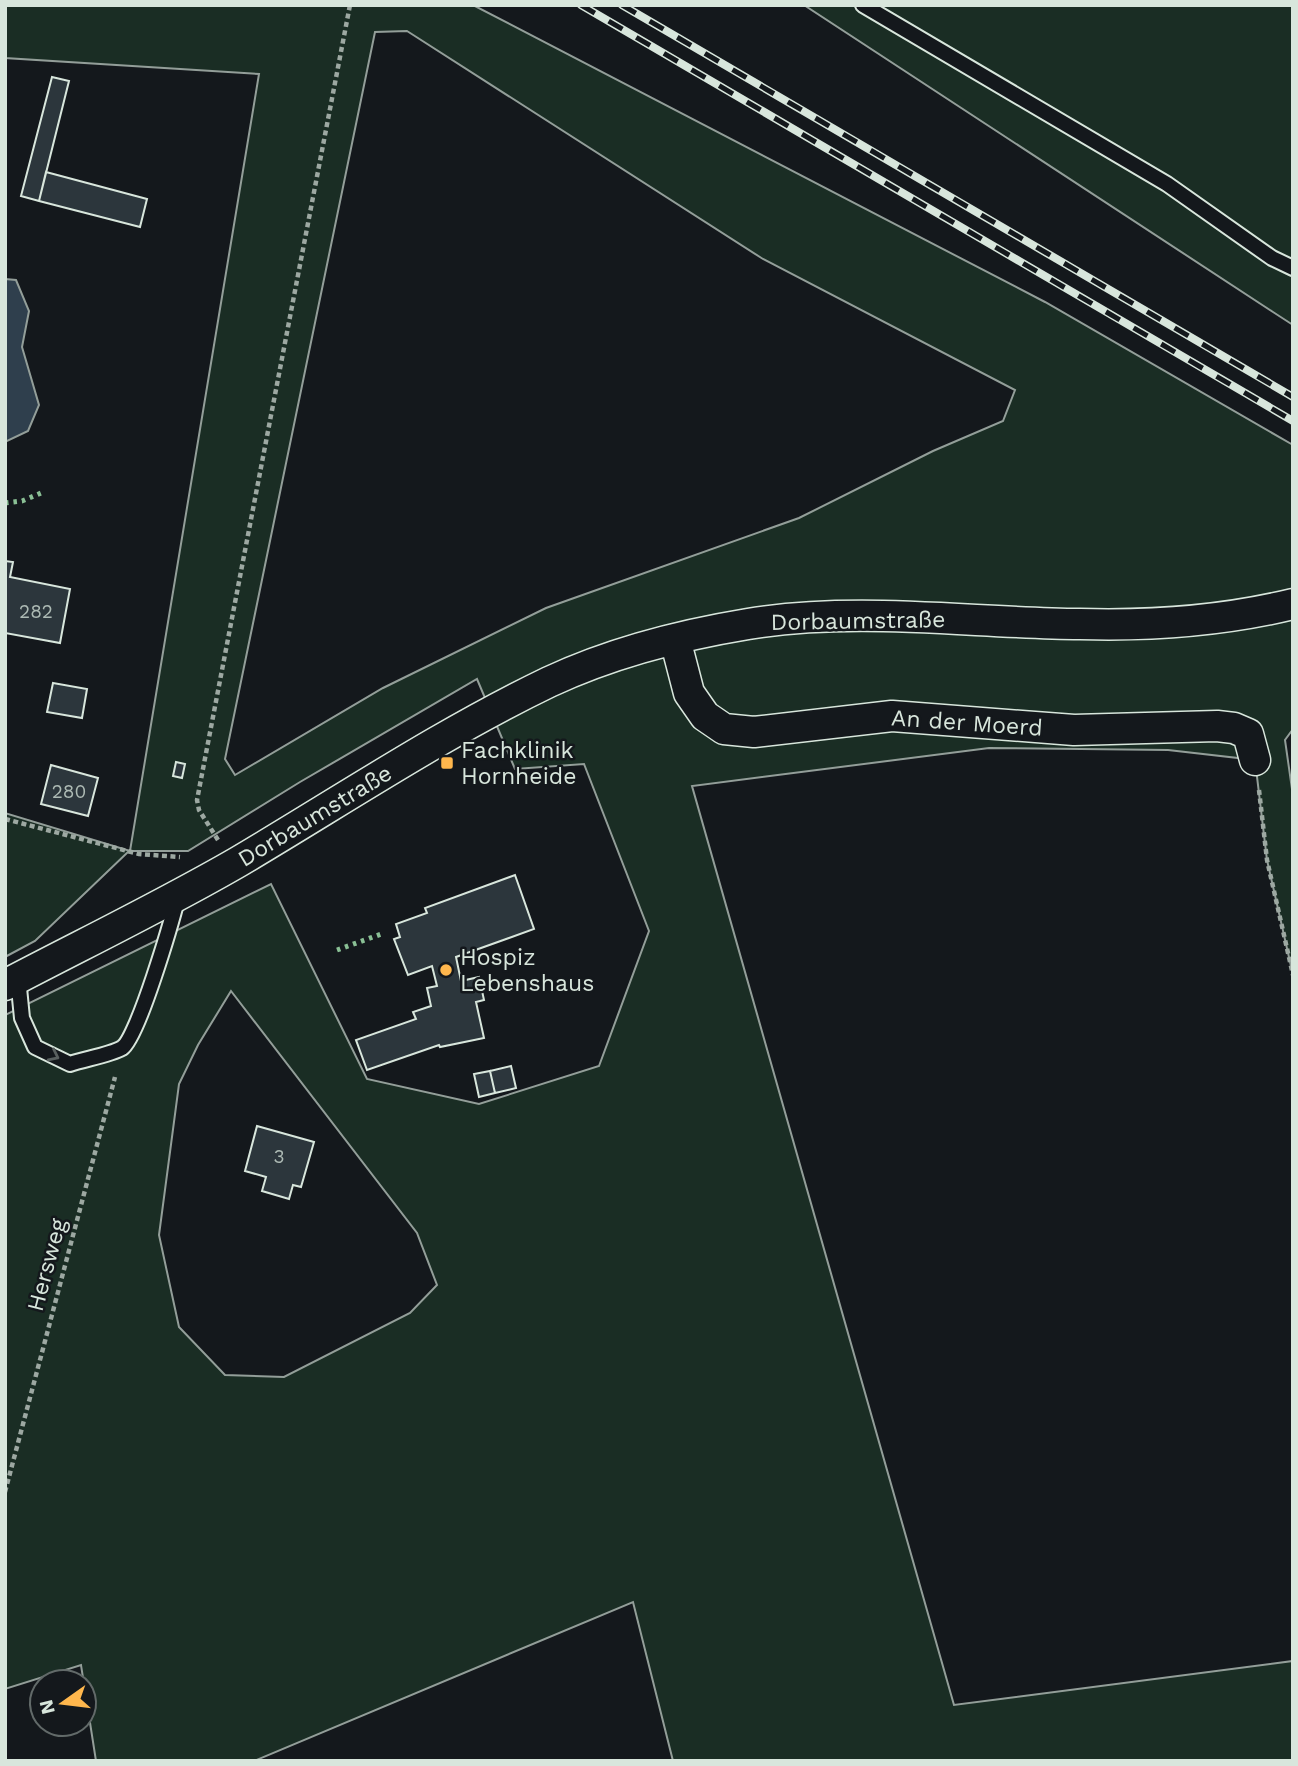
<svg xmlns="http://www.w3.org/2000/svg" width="1298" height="1766" font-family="'Work Sans',sans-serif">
	<rect width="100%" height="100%" fill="#14181c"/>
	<path fill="#1a2d24" stroke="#939e99" stroke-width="2" fill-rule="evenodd" d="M 5,5 L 473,5 L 1045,302 L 1293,445 L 1293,729 L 1285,740 L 1293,796 L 1293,975 L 1267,860 L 1255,760 L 1168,750 L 989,748 L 692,786 L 954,1705 L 1293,1661 L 1293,1761 L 673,1761 L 633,1602 L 254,1761 L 96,1761 L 81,1665 L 5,1689 L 5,1015 L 271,884 L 367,1079 L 479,1104 L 599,1066 L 649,931 L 584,764 L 515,769 L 477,679 L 300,782 L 188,851 L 129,851 L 35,941 L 5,957 L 5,813 L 130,851 L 259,74 L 5,58 ZM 407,31 L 763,259 L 1015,390 L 1003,421 L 933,451 L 799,518 L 546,608 L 383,688 L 235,775 L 225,759 L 375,32 ZM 231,991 L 417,1233 L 437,1285 L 410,1313 L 284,1377 L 225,1375 L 179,1327 L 159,1235 L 179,1084 L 198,1045 Z
		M 804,5 L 1293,5 L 1293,325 L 1273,312 Z"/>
	<path fill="#2f3f4d" stroke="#939e99" stroke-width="2" d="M 5,279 L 16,280 L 29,311 L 22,347 L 39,405 L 28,431 L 5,442 Z"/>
	<path fill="#2c363c" stroke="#d8e6dc" stroke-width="2" d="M 52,77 L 69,81 L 39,201 L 21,196 Z
		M 46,172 L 147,199 L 140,227 L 39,201 Z
		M 5,561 L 13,562 L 10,577 L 70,589 L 60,643 L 5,633 Z
		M 53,683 L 87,689 L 82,718 L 47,712 Z
		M 176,762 L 185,764 L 182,778 L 173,776 Z
		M 51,765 L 98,778 L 88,816 L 41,804 Z
		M 515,875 L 534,929 L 456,957 L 461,981 L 479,977 L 484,1000 L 476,1002 L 484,1038 L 440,1047 L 439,1045 L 367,1070 L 356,1040 L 416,1019 L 413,1012 L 431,1006 L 427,988 L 437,986 L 432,966 L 408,975 L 394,939 L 400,937 L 396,924 L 427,913 L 425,908 Z
		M 511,1066 L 516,1088 L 495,1093 L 490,1071 Z
		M 490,1071 L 495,1093 L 479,1097 L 474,1074 Z
		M 257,1126 L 314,1142 L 301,1187 L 293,1185 L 289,1199 L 262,1191 L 266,1177 L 245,1171 Z"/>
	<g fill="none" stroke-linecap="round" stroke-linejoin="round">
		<defs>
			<path id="lane" d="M 863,5 L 1167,184 L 1272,258 L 1293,268
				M 18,978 L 22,1018 L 35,1047 L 70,1064 C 84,1059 110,1055 122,1048 C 138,1038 172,920 178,896"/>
			<path id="street" d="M 675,639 L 689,693 L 705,716 L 724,729 L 754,732 L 892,716 L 1074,730 L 1217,726 L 1234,728 L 1248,734 L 1255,760
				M 5,985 C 83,944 162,906 238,862 C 341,801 441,734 549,682 C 611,653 681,635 748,624 C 858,606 970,623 1080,624 C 1151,626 1223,621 1293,604"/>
		</defs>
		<use href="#lane" stroke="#d8e6dc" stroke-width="18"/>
		<use href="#street" stroke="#d8e6dc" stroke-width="33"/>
		<path stroke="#9da8a2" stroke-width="4.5" stroke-dasharray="5 3.5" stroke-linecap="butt" d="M 1259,790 L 1267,860 L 1293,975
			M 5,819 L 139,854 L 180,857
			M 218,840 L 199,810 L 197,800 L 350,5
			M 5,1492 L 115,1077"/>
		<use href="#lane" stroke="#14181c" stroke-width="14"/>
		<use href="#street" stroke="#14181c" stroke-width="30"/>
		<defs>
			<path id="rail" d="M 581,5 L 1293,421
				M 622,5 L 1293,397"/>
		</defs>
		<use href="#rail" stroke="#d8e6dc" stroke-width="8"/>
		<use href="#rail" stroke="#14181c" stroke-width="5" stroke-dasharray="16" stroke-linecap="butt"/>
		<path stroke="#8ac095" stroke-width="5" stroke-dasharray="3.5 5" stroke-linecap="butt" d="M 5,503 L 22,501 L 41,493
			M 337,950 L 384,933"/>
	</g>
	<defs><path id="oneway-chevron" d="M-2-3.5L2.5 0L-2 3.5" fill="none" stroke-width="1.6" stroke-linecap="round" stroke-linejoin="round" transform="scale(1.75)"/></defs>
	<use stroke="#59605f" href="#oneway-chevron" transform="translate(54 1056) rotate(26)"/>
	<g fill="#ffb74d" stroke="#14181c" stroke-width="2.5">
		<rect x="440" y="756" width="14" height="14" rx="3.5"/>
		<circle cx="446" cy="970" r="7"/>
	</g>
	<g text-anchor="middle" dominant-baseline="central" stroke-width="5" stroke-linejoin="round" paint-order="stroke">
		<g font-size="19" fill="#adbab4">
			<text x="36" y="611">282</text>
			<text x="69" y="791">280</text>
			<text x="279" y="1156">3</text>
		</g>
		<g font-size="23" fill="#d8e6dc" stroke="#14181c">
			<text transform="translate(858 621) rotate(-1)">Dorbaumstraße</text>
			<text transform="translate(967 723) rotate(4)">An der Moerd</text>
			<text transform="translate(315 816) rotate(-31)">Dorbaumstraße</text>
			<text transform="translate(47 1265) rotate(-75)">Hersweg</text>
		</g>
		<g font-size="23" fill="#d8e6dc" stroke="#14181c" text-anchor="start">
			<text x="461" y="750">Fachklinik<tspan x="461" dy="26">Hornheide</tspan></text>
			<text x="460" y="957">Hospiz<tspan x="460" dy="26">Lebenshaus</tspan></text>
		</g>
	</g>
	<rect width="1298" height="1766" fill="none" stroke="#d8e6dc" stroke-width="14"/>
	<g transform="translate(63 1703) rotate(256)"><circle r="33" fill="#14181c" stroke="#626a69" stroke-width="2"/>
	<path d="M0-5L12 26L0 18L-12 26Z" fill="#ffb74d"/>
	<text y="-10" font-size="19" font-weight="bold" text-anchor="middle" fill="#d8e6dc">N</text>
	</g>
</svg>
